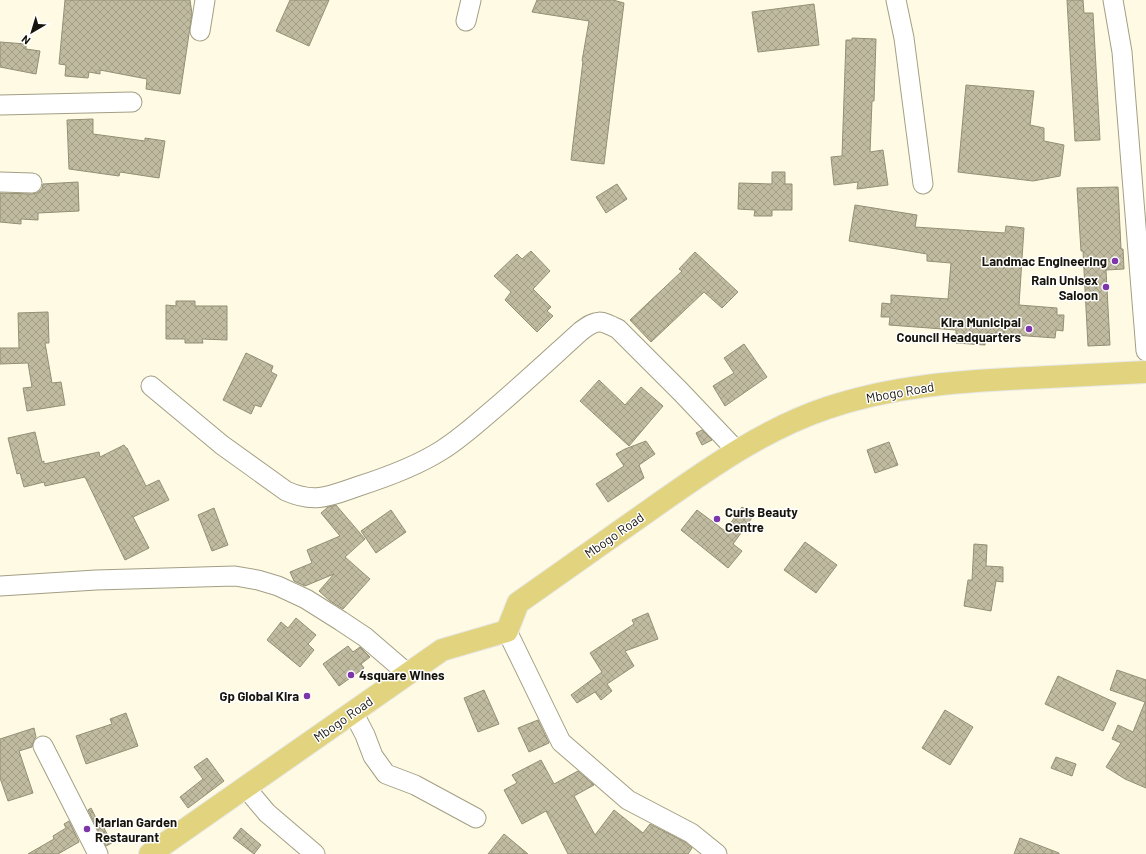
<svg xmlns="http://www.w3.org/2000/svg" width="1146" height="854" font-family="Barlow,sans-serif">
	<defs>
		<pattern id="building-cross-hatch" width="8" height="8" patternUnits="userSpaceOnUse"><rect width="8" height="8" fill="#c0bba0"/><path d="M0 0l8 8M0 8l8-8" fill="none" stroke="#a4a088"/></pattern>
	</defs>
	<rect width="100%" height="100%" fill="#fefae4"/>
	<path fill="url(#building-cross-hatch)" stroke="#938f74" d="M 65,0 L 190,0 L 192,14 L 180,94 L 146,89 L 147,79 L 100,70 L 100,74 L 89,72 L 88,78 L 65,76 L 66,65 L 59,64 Z
		M 290,0 L 329,0 L 309,46 L 276,31 Z
		M 537,0 L 613,0 L 624,3 L 604,164 L 571,160 L 583,61 L 582,61 L 589,21 L 532,12 Z
		M 1067,0 L 1083,0 L 1084,13 L 1093,13 L 1100,140 L 1075,141 Z
		M 814,4 L 819,45 L 758,52 L 752,12 Z
		M 852,38 L 876,39 L 874,101 L 872,101 L 870,152 L 883,150 L 888,185 L 857,189 L 858,182 L 834,185 L 831,157 L 842,156 L 846,40 L 852,40 Z
		M 0,42 L 26,44 L 26,49 L 40,51 L 36,74 L 0,67 Z
		M 966,85 L 1034,91 L 1030,125 L 1044,128 L 1044,141 L 1064,145 L 1060,176 L 1033,181 L 958,172 Z
		M 93,119 L 93,134 L 145,141 L 145,138 L 165,141 L 159,178 L 120,172 L 119,176 L 69,169 L 67,120 Z
		M 772,172 L 785,172 L 785,184 L 792,184 L 792,210 L 772,210 L 772,216 L 754,216 L 755,210 L 738,209 L 739,183 L 772,184 Z
		M 78,182 L 79,211 L 38,213 L 38,220 L 21,219 L 21,224 L 0,222 L 0,193 L 32,194 L 37,193 L 42,189 L 43,184 Z
		M 617,184 L 627,199 L 606,213 L 596,197 Z
		M 1118,187 L 1121,249 L 1123,249 L 1124,269 L 1106,270 L 1110,345 L 1088,346 L 1083,251 L 1081,251 L 1077,188 Z
		M 855,205 L 917,215 L 915,227 L 1005,233 L 1006,226 L 1024,228 L 1019,305 L 1057,308 L 1057,315 L 1064,315 L 1063,331 L 1056,330 L 1055,338 L 986,333 L 985,345 L 956,343 L 956,330 L 889,325 L 890,317 L 881,317 L 882,303 L 891,304 L 891,295 L 948,299 L 951,263 L 927,261 L 927,254 L 849,241 Z
		M 531,251 L 550,271 L 533,289 L 551,307 L 547,311 L 553,316 L 537,332 L 505,300 L 511,292 L 494,276 L 517,254 L 522,259 Z
		M 695,252 L 738,292 L 722,308 L 704,292 L 651,342 L 630,320 L 682,271 L 679,269 Z
		M 176,301 L 195,301 L 195,306 L 227,306 L 227,340 L 202,339 L 203,343 L 185,343 L 185,339 L 166,339 L 166,305 L 176,306 Z
		M 48,312 L 49,343 L 45,343 L 52,383 L 61,382 L 65,405 L 27,411 L 23,388 L 32,387 L 28,363 L 0,364 L 0,348 L 19,348 L 18,313 Z
		M 744,344 L 767,377 L 725,406 L 713,386 L 734,373 L 724,358 Z
		M 246,353 L 273,366 L 271,372 L 277,375 L 261,407 L 255,405 L 251,414 L 223,400 Z
		M 599,380 L 625,405 L 641,387 L 663,406 L 629,446 L 580,401 Z
		M 702,430 L 712,440 L 702,445 L 696,433 Z
		M 35,432 L 42,462 L 44,461 L 44,464 L 99,452 L 100,457 L 124,445 L 126,448 L 127,448 L 146,486 L 159,480 L 169,500 L 133,517 L 149,548 L 125,560 L 85,477 L 45,486 L 44,482 L 24,487 L 20,473 L 17,474 L 8,438 Z
		M 646,441 L 655,454 L 639,465 L 644,478 L 608,502 L 596,484 L 624,466 L 616,454 L 625,449 Z
		M 889,442 L 898,465 L 875,473 L 867,450 Z
		M 336,505 L 365,539 L 345,557 L 370,579 L 343,609 L 330,601 L 319,591 L 334,574 L 305,586 L 294,581 L 290,572 L 312,563 L 307,550 L 340,536 L 321,513 L 328,507 Z
		M 742,507 L 754,515 L 733,544 L 742,551 L 728,568 L 681,530 L 697,510 L 725,531 Z
		M 214,508 L 228,545 L 212,551 L 198,515 Z
		M 391,510 L 406,532 L 376,553 L 361,531 Z
		M 805,542 L 837,565 L 816,593 L 784,570 Z
		M 974,544 L 987,545 L 986,566 L 1003,567 L 1003,582 L 996,581 L 991,611 L 964,606 L 968,580 L 972,580 Z
		M 648,613 L 658,639 L 625,651 L 634,666 L 607,684 L 612,691 L 601,700 L 595,692 L 577,703 L 571,695 L 602,672 L 590,653 L 634,624 L 632,620 Z
		M 296,618 L 316,635 L 308,644 L 314,650 L 300,667 L 267,640 L 281,622 L 288,628 Z
		M 348,646 L 353,652 L 360,647 L 370,657 L 361,664 L 364,668 L 339,686 L 323,664 Z
		M 1117,670 L 1146,680 L 1146,788 L 1125,779 L 1106,767 L 1121,743 L 1112,739 L 1118,725 L 1133,732 L 1145,702 L 1110,690 Z
		M 1058,676 L 1116,703 L 1103,731 L 1045,704 Z
		M 484,690 L 499,724 L 478,732 L 464,698 Z
		M 945,710 L 973,727 L 950,765 L 922,748 Z
		M 126,713 L 138,746 L 86,764 L 76,736 L 112,724 L 110,719 Z
		M 538,720 L 549,743 L 529,752 L 518,728 Z
		M 34,728 L 36,737 L 34,740 L 32,747 L 19,751 L 33,793 L 8,801 L 0,778 L 0,739 Z
		M 1056,757 L 1076,764 L 1072,776 L 1051,768 Z
		M 207,758 L 224,781 L 188,808 L 180,797 L 203,779 L 194,767 Z
		M 541,760 L 554,784 L 578,771 L 594,785 L 574,796 L 595,835 L 614,810 L 643,833 L 650,824 L 685,842 L 692,848 L 688,854 L 568,854 L 546,811 L 522,824 L 504,790 L 517,783 L 512,775 Z
		M 91,808 L 97,820 L 99,819 L 112,843 L 106,846 L 88,810 Z
		M 69,821 L 79,842 L 58,854 L 28,854 L 54,839 L 53,836 L 66,828 L 64,824 Z
		M 241,828 L 261,845 L 254,854 L 233,838 Z
		M 504,834 L 528,854 L 488,854 Z
		M 1020,838 L 1059,853 L 1059,854 L 1014,854 Z"/>
	<g fill="none" stroke-linecap="round" stroke-linejoin="round">
		<defs>
			<path id="minor" d="M 896,0 L 904,38 L 923,184
				M 1113,0 L 1122,52 L 1146,351
				M 466,21 L 471,0
				M 200,31 L 205,0
				M 0,105 L 132,102
				M 0,182 L 32,183
				M 151,386 L 222,445 L 286,491 C 315,504 330,496 359,486 C 387,477 417,466 442,450 C 458,440 473,427 488,414 C 519,388 550,359 581,331 C 597,319 600,320 618,329 L 681,392 L 737,451
				M 0,586 L 96,580 L 235,576 L 258,580 L 278,586 L 306,599 L 341,621 L 365,637 L 408,674
				M 507,631 L 561,742 L 628,800 L 691,833 L 717,854
				M 353,712 L 365,735 L 373,756 L 386,774 L 415,785 L 476,818
				M 43,746 L 98,854
				M 246,788 L 267,813 L 315,854"/>
			<path id="major" d="M 150,854 L 442,650 L 507,631 L 518,603 C 563,571 608,539 654,507 C 708,469 764,429 827,408 C 892,386 961,381 1029,378 C 1068,376 1107,374 1146,372"/>
		</defs>
		<use href="#minor" stroke="#a39f84" stroke-width="21"/>
		<use href="#major" stroke="#e8e8e7" stroke-width="24"/>
		<use href="#minor" stroke="#fff" stroke-width="19"/>
		<use href="#major" stroke="#e2d47f" stroke-width="22"/>
	</g>
	<g fill="#7c36a9" stroke="#fff" stroke-width="1.5">
		<circle cx="1115" cy="261" r="4"/>
		<circle cx="1106" cy="287" r="4"/>
		<circle cx="1029" cy="329" r="4"/>
		<circle cx="717" cy="519" r="4"/>
		<circle cx="351" cy="675" r="4"/>
		<circle cx="307" cy="696" r="4"/>
		<circle cx="87" cy="829" r="4"/>
	</g>
	<g text-anchor="middle" dominant-baseline="central" stroke-width="3" stroke-linejoin="round" paint-order="stroke">
		<g font-size="13" font-weight="bold" fill="#17150b" stroke="#fff" text-anchor="end">
			<text x="1107" y="261">Landmac Engineering</text>
			<text x="1098" y="280">Rain Unisex<tspan x="1098" dy="15">Saloon</tspan></text>
			<text x="1021" y="322">Kira Municipal<tspan x="1021" dy="15">Council Headquarters</tspan></text>
			<text x="725" y="512" text-anchor="start">Curls Beauty<tspan x="725" dy="15">Centre</tspan></text>
			<text x="359" y="675" text-anchor="start">4square Wines</text>
			<text x="299" y="696">Gp Global Kira</text>
			<text x="95" y="822" text-anchor="start">Marian Garden<tspan x="95" dy="15">Restaurant</tspan></text>
		</g>
		<g font-size="13" fill="#17150b" stroke="#fff">
			<text transform="translate(900 392) rotate(-10)">Mbogo Road</text>
			<text transform="translate(614 535) rotate(-35)">Mbogo Road</text>
			<text transform="translate(343 719) rotate(-35)">Mbogo Road</text>
		</g>
	</g>
	<g transform="translate(32 32) rotate(218)" stroke="#ffffff" stroke-width="3" paint-order="stroke">
	<path d="M0-3L7 15L0 10L-7 15Z" fill="#17150b"/>
	<text y="-6" font-size="11" font-weight="bold" text-anchor="middle" fill="#17150b">N</text>
	</g>
</svg>
